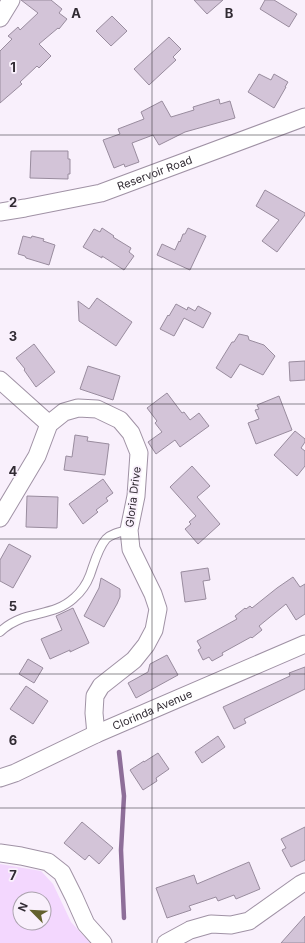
<svg xmlns="http://www.w3.org/2000/svg" width="305" height="943" font-family="Inter,sans-serif">
	<rect width="100%" height="100%" fill="#f9f0fc"/>
	<path fill="#f3d7fe" fill-rule="evenodd" d="M 0,864 L 41,871 L 53,884 L 71,922 L 90,943 L 0,943 ZM 20,899 L 44,899 L 44,923 L 20,923 Z"/>
	<g fill="none" stroke-linecap="round" stroke-linejoin="round">
		<path stroke="#8e6e99" stroke-width="4.5" d="M 119,752 L 124,796 L 121,850 L 124,918"/>
	</g>
	<path fill="#d3c4d8" stroke="#998c9e" d="M 21,0 L 51,0 L 62,9 L 59,13 L 67,19 L 59,29 L 58,28 L 39,44 L 51,56 L 39,68 L 37,66 L 20,82 L 22,84 L 0,103 L 0,51 L 12,39 L 8,36 L 18,27 L 20,30 L 38,13 Z
		M 194,0 L 223,0 L 207,14 Z
		M 265,0 L 274,0 L 297,14 L 289,27 L 260,9 Z
		M 112,16 L 127,31 L 111,46 L 96,31 Z
		M 169,37 L 181,49 L 173,57 L 176,60 L 149,85 L 134,69 Z
		M 259,74 L 271,80 L 274,74 L 288,82 L 285,87 L 286,87 L 274,108 L 248,92 Z
		M 219,99 L 220,104 L 230,101 L 235,118 L 185,132 L 159,145 L 153,135 L 132,143 L 139,162 L 125,167 L 124,164 L 114,168 L 103,140 L 120,134 L 118,129 L 144,119 L 141,112 L 162,101 L 171,117 L 194,110 L 193,107 Z
		M 31,151 L 68,151 L 68,159 L 70,159 L 70,174 L 68,174 L 68,179 L 30,178 Z
		M 265,190 L 305,213 L 305,215 L 277,252 L 262,241 L 279,220 L 256,206 Z
		M 102,228 L 114,236 L 113,237 L 131,248 L 129,252 L 134,256 L 124,270 L 102,256 L 102,258 L 83,247 L 94,229 L 100,232 Z
		M 188,228 L 206,236 L 190,270 L 157,255 L 162,244 L 175,250 L 179,241 L 180,242 L 183,234 L 185,234 Z
		M 23,236 L 31,238 L 32,236 L 44,239 L 43,241 L 55,245 L 49,265 L 26,258 L 25,256 L 18,254 Z
		M 97,298 L 132,322 L 116,346 L 79,321 L 78,301 L 89,309 Z
		M 176,304 L 187,310 L 188,307 L 195,311 L 198,306 L 211,313 L 203,328 L 184,318 L 174,336 L 160,329 L 168,315 L 169,316 Z
		M 239,334 L 248,336 L 249,340 L 264,345 L 275,356 L 263,375 L 240,364 L 231,378 L 216,368 L 232,342 L 234,342 Z
		M 34,344 L 55,372 L 36,387 L 24,370 L 25,369 L 16,358 Z
		M 305,361 L 305,380 L 290,381 L 289,362 Z
		M 88,366 L 120,376 L 113,400 L 80,389 Z
		M 167,393 L 182,413 L 184,412 L 190,420 L 199,413 L 209,426 L 180,447 L 175,440 L 156,454 L 148,442 L 162,432 L 155,423 L 157,421 L 147,408 Z
		M 279,396 L 292,430 L 256,444 L 248,423 L 259,419 L 255,410 L 259,409 L 257,405 Z
		M 295,431 L 305,439 L 305,442 L 301,448 L 305,451 L 305,466 L 297,476 L 274,455 Z
		M 75,435 L 88,437 L 87,441 L 109,444 L 105,475 L 64,470 L 66,456 L 72,457 Z
		M 192,466 L 210,486 L 197,497 L 220,524 L 198,544 L 185,529 L 191,524 L 189,522 L 196,516 L 170,487 Z
		M 103,479 L 113,493 L 106,498 L 108,501 L 96,510 L 98,512 L 83,524 L 69,504 Z
		M 27,496 L 58,497 L 57,528 L 26,527 Z
		M 9,544 L 31,556 L 13,588 L 0,581 L 0,560 Z
		M 208,568 L 210,580 L 203,581 L 206,599 L 185,602 L 181,572 Z
		M 293,577 L 300,587 L 305,584 L 305,614 L 296,620 L 286,604 L 259,626 L 262,630 L 252,638 L 251,637 L 222,653 L 223,655 L 212,661 L 209,657 L 203,660 L 198,650 L 201,648 L 197,641 L 237,619 L 235,616 L 245,608 L 246,609 L 250,606 L 252,608 L 277,588 Z
		M 101,578 L 120,589 L 120,597 L 117,604 L 104,627 L 84,616 L 99,588 Z
		M 73,608 L 89,643 L 70,652 L 70,650 L 50,659 L 41,639 L 62,630 L 56,616 Z
		M 167,655 L 178,675 L 136,698 L 128,683 L 148,672 L 150,664 Z
		M 28,659 L 43,668 L 34,683 L 19,674 Z
		M 305,667 L 305,689 L 244,719 L 246,723 L 234,729 L 223,707 L 290,676 L 289,673 Z
		M 26,686 L 48,701 L 33,724 L 10,709 Z
		M 218,736 L 225,747 L 202,763 L 195,752 Z
		M 158,753 L 169,769 L 156,778 L 157,781 L 143,790 L 130,770 L 144,761 L 144,762 Z
		M 82,822 L 113,848 L 99,864 L 89,855 L 85,860 L 64,843 Z
		M 305,827 L 305,860 L 291,867 L 282,850 L 286,848 L 281,839 Z
		M 249,862 L 260,889 L 236,899 L 234,895 L 218,901 L 216,897 L 189,906 L 191,910 L 167,918 L 156,888 L 194,875 L 197,884 Z
		M 305,916 L 305,943 L 281,943 Z"/>
	<g fill="none" stroke-linecap="round" stroke-linejoin="round">
		<defs>
			<path id="service" d="M 0,632 C 6,626 15,621 23,618 C 41,612 59,612 74,598 C 81,592 87,583 90,575 C 94,564 98,548 106,539 C 112,533 121,532 129,530"/>
			<g id="minor">
				<path d="M 0,18 L 11,0"/>
				<path id="s1" d="M 0,212 L 25,208 L 101,193 L 305,117"/>
				<path d="M 0,380 L 49,424"/>
				<path d="M 0,518 L 37,456 L 49,424 L 64,412 L 78,408 L 97,409 L 120,420 L 131,433 L 139,453 L 136,496 L 129,530 L 131,549 L 153,594 L 158,609 L 154,630 L 146,645 L 134,660 L 101,686 L 95,696 L 94,713 L 96,734"/>
				<path id="s2" d="M 0,778 L 15,773 L 96,734 L 305,644"/>
				<path d="M 0,853 L 21,856 L 48,862 L 62,873 L 74,897 L 86,924 L 103,943"/>
				<path d="M 166,943 L 190,930 L 211,924 L 231,925 L 249,921 L 301,884 L 305,882"/>
			</g>
		</defs>
		<use href="#service" stroke="#a092a5" stroke-width="10"/>
		<use href="#minor" stroke="#a092a5" stroke-width="19"/>
		<use href="#service" stroke="#fff" stroke-width="8"/>
		<use href="#minor" stroke="#fff" stroke-width="17"/>
	</g>
	<path fill="none" stroke="#312b33" stroke-width="1" stroke-opacity="0.55" d="M 152,0 L 152,943M 0,135 L 305,135M 0,269 L 305,269M 0,404 L 305,404M 0,539 L 305,539M 0,674 L 305,674M 0,808 L 305,808"/>
	<g text-anchor="middle" dominant-baseline="central" stroke-width="3.5" stroke-linejoin="round" paint-order="stroke">
		<g font-size="11" fill="#312b33" stroke="#f9f0fc">
			<text stroke="none"><textPath href="#s1" startOffset="160">Reservoir Road</textPath></text>
			<text transform="translate(133 497) rotate(-83)">Gloria Drive</text>
			<text stroke="none"><textPath href="#s2" startOffset="167">Clorinda Avenue</textPath></text>
		</g>
	</g>
	<g font-size="13" text-anchor="middle" font-weight="bold" fill="#312b33" stroke="#f9f0fc" stroke-width="3.5" stroke-linejoin="round" paint-order="stroke">
		<text x="76" y="18">A</text>
		<text x="229" y="18">B</text>
		<text x="13" y="72">1</text>
		<text x="13" y="207">2</text>
		<text x="13" y="341">3</text>
		<text x="13" y="476">4</text>
		<text x="13" y="611">5</text>
		<text x="13" y="745">6</text>
		<text x="13" y="880">7</text>
	</g>
	<g transform="translate(32 911) rotate(294)"><circle r="19" fill="#f9f0fc" stroke="#a9a1ac"/>
	<path d="M0-3L7 15L0 10L-7 15Z" fill="#63612e"/>
	<text y="-6" font-size="11" font-weight="bold" text-anchor="middle" fill="#312b33">N</text>
	</g>
</svg>
